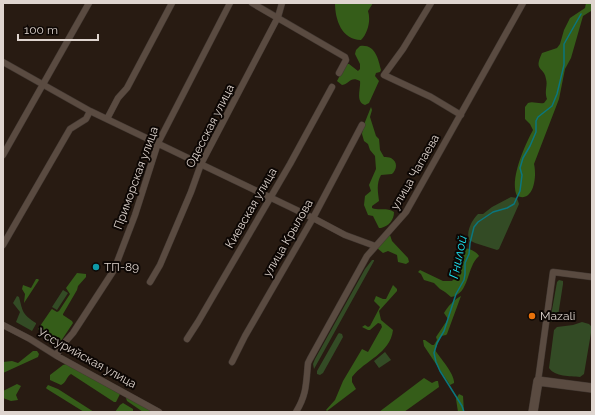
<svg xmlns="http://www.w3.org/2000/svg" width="595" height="415" font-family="Raleway,sans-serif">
	<rect width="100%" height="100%" fill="#281b12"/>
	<path fill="#334b25" d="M 511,197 L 517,198 L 519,204 L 499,249 L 497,250 L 475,243 L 469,240 C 466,231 472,220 478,214 L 483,214 L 492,207 Z
		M 372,260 L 374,260 L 374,261 L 314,369 L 313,364 L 315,359 L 365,269 Z
		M 559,280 L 563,281 L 563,284 L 558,316 L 551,322 L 550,321 L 557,282 Z
		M 63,290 L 68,293 L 57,310 L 52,307 Z
		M 17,296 L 19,297 C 23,312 22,314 36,323 L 36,324 L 32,331 L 16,322 L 20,312 L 13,303 Z
		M 582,322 L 589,324 L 592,327 L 584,374 L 580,377 C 570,376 555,377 549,368 L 554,330 L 557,327 L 573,325 Z
		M 339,333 L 342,334 L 343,337 L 323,373 L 320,375 L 317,374 L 317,371 L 338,334 Z
		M 385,352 L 391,360 L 379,368 L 374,361 Z"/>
	<path fill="#355d19" d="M 335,3 L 373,3 L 368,11 C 371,20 368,33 361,40 C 342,40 335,20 335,3 Z
		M 586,3 L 592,3 L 591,11 L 583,16 L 571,58 L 565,69 L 559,99 L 534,164 C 537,176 534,203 517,196 C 509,180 525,145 533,130 L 530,124 L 525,119 L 525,107 L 528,103 C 533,101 538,104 544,103 L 547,99 C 544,91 548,86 546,79 C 544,66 533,72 542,53 L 557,48 L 560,44 L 564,30 L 570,18 L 585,8 Z
		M 360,46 C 375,44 378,58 381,70 L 380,72 L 376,73 L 375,76 L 379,81 L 369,103 L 365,105 C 355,102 361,89 360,81 C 350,76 350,84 342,85 L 337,81 L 346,64 L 349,64 L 358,71 L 360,69 L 360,64 L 355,54 L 356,50 Z
		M 371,107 L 372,110 L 370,117 L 376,136 L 379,139 L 380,150 L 384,157 C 386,157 389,157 391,158 C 398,162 397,169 392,174 L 381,175 C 376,184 378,192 379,201 L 372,206 L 372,208 C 379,211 387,207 394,212 C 394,220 389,226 381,228 L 379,228 L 373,216 L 368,215 L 364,205 L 365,196 L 371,191 L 369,185 L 376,169 L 375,156 L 370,150 L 368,144 L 364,141 L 362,134 L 363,127 Z
		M 390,235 L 392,241 L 408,258 L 409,262 L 406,264 L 398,262 L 397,255 L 388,251 L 383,253 L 377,248 Z
		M 464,248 C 469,248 477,252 479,256 C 466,267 470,294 451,297 L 445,292 L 440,289 L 434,283 L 424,280 L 421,274 L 418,272 L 420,270 L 443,281 L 452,281 L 461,271 Z
		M 77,273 L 86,274 L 86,277 L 78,286 L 77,290 L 63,314 L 63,315 L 72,321 L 73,323 L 59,344 C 54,346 48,342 44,340 L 45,335 L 38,329 L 51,310 L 52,309 L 57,312 L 59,311 L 70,294 L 66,288 Z
		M 36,279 L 38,279 L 39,280 L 24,303 L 25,294 L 22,289 L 23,285 L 31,288 Z
		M 393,285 L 397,289 L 397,291 L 379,311 L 381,320 L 393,330 C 390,354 365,360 352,377 L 352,382 L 356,389 L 327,411 L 326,410 L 335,400 L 343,381 L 362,349 L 368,352 L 382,327 L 381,324 L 378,323 L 370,330 L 368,330 L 362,327 L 365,325 L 368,327 L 370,326 L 380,307 L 374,301 L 376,296 L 383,299 L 386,299 Z
		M 461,296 L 447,334 L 446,335 L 441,336 L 435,350 C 440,358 455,374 454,383 L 450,385 L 424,346 L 423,340 L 425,340 L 432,345 L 434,345 L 437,340 L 436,337 L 448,319 L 444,313 C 448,306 454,300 461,296 Z
		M 33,351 L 37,351 L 39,354 L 38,357 L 3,373 L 3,362 L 12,361 L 18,363 Z
		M 66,364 L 120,394 L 116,402 L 114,402 L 71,374 C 67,376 66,383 61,385 L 50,380 L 50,375 L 63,365 Z
		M 424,378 L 432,383 L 436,381 L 438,381 L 439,387 L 404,412 L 379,412 Z
		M 17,384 L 21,386 L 16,395 L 18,400 L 11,401 L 3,398 L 3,391 Z
		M 48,385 L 58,389 L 94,412 L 84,412 L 47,389 L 46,388 Z
		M 459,394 L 463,396 L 464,412 L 458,412 L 456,399 Z
		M 126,398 L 128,398 L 134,400 L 152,412 L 143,412 L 127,401 Z
		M 123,403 L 133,409 L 133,412 L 115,412 L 120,405 Z"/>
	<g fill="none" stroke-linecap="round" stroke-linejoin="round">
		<path stroke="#0b767e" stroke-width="1.5" d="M 464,412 L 462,406 L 440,371 L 436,362 L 434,353 L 437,343 L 444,331 L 456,294 L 464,280 L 465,274 L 465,263 L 469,254 L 470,243 L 474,227 L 478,222 L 493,212 L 507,208 L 514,204 L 520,191 L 522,175 L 520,168 L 523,158 L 530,146 L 536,132 L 536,121 L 538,117 L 552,106 L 557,94 L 564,65 L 564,44 L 581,14"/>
		<defs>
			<path id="minor" d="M 252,3 L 345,57 L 346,60 L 339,73
				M 431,3 L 403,49 L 384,75 L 431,97 L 461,115
				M 3,62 L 90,111 L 313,218 L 345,235 L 375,246
				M 107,119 L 118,98 L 127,88 L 172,3
				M 3,155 L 89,3
				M 3,245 L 70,129 L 86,119 L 90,111
				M 150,282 L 160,265 L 191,192 L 201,164 L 278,17 L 282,3
				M 3,325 L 30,339 L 57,356 L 159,412
				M 187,339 L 198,322 L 290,164 L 332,87
				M 57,356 L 59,349 L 73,333 L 114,270 L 135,215 L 158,143 L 230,3
				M 232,362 L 245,336 L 313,218 L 362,125
				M 538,381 L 553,272 L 592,277
				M 296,412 C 307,394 306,383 308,363 L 310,359 L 367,256 L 406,212 L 523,3"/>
			<path id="secondary" d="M 533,412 L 538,381 L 592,388"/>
		</defs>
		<use href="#minor" stroke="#423832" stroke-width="7"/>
		<use href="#secondary" stroke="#423832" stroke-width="10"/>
		<use href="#minor" stroke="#5a4b41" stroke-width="6"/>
		<use href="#secondary" stroke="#5a4b41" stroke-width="9"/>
	</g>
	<circle fill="#0f9aa8" stroke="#0d0704" stroke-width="1.5" cx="96" cy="267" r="4"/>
	<circle fill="#e8710a" stroke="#0d0704" stroke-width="1.5" cx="532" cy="316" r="4"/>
	<g text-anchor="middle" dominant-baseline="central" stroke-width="4" stroke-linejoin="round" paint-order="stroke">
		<g font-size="12" fill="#dfd5cf" stroke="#0d0704">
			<text transform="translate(210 126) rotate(-63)">Одесская улица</text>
			<text transform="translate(415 172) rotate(-60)">улица Чапаева</text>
			<text transform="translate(136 178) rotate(-70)">Приморская улица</text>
			<text transform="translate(251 208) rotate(-60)">Киевская улица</text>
			<text transform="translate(288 238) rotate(-60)">улица Крылова</text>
			<text transform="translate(87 358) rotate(29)">Уссурийская улица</text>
		</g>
		<g font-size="12" fill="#dfd5cf" stroke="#0d0704" text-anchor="start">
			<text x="104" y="267">ТП-89</text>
			<text x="540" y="316">Mazali</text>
		</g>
		<g font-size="13" font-style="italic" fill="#1cdeed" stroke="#0d0704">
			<text transform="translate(458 257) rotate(-78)">Гнилой</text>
		</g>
	</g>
	<rect width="595" height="415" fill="none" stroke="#dfd5cf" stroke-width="8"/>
	<path d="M18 34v6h80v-6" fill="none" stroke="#dfd5cf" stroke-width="2"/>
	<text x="24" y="34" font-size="12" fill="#dfd5cf" stroke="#0d0704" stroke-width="3" paint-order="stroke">100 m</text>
</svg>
